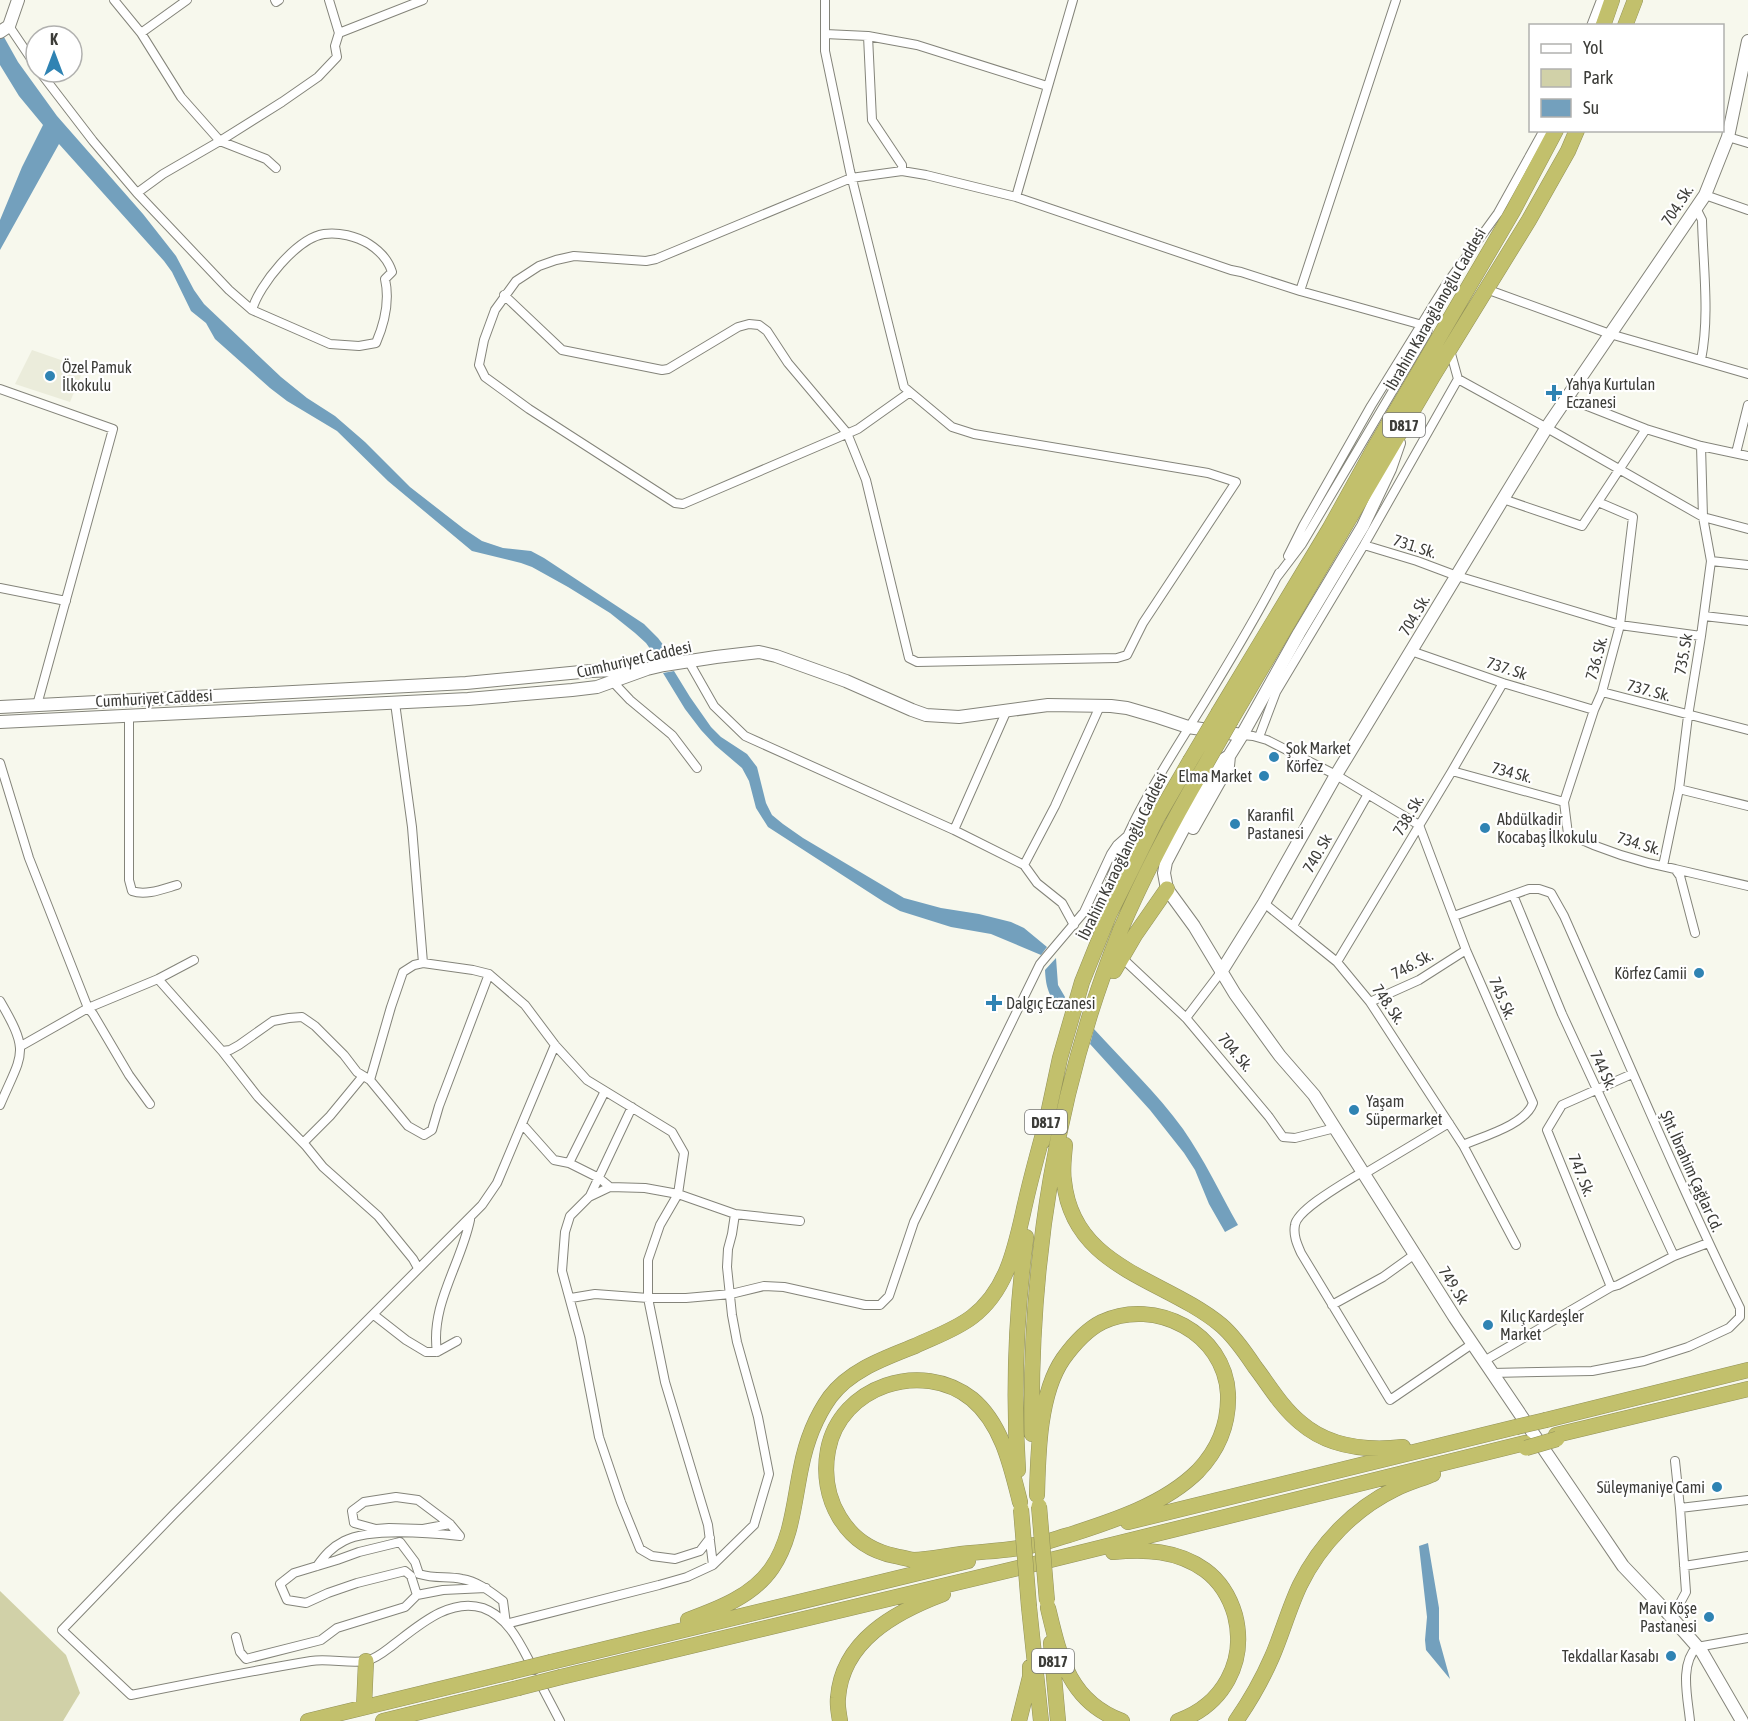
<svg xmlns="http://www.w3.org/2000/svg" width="1748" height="1721" font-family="'Asap Condensed',sans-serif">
	<rect width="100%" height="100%" fill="#f7f8ed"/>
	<path fill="#ebecdb" d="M 32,350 L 84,368 L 70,402 L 15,384 Z"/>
	<path fill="#d1d1a8" d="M 0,1591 L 66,1655 L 80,1693 L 63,1721 L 0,1721 Z"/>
	<path fill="#73a0bd" d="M 0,30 L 18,62 L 57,116 L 143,214 L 176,256 L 194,290 L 204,304 L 281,377 L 307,398 L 335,416 L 365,442 L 410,487 L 464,529 L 482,541 L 503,548 L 531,551 L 544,558 L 644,624 L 658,638 L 673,658 L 658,660 L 646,643 L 635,633 L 610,613 L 568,587 L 532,567 L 521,563 L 472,551 L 388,481 L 337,431 L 287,401 L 270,388 L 215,339 L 206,323 L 191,311 L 172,272 L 164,261 L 59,144 L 0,250 L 0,220 L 22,167 L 43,125 L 19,96 L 0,65 Z
		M 674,671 L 690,697 L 711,727 L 721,737 L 747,754 L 757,767 L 766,803 L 772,815 L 783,824 L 803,838 L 904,898 L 941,908 L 979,914 L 1011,922 L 1024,928 L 1047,947 L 1041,955 L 991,934 L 951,927 L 900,911 L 884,902 L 768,827 L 756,808 L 749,781 L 742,768 L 715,745 L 701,730 L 685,709 L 663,673 Z
		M 1056,958 L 1058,985 L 1065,997 L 1060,1010 C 1049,995 1046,989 1045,970 Z
		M 1094,1029 C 1124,1062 1157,1093 1183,1129 C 1204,1159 1220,1193 1238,1225 L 1225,1232 L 1209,1204 L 1195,1170 L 1184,1153 L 1150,1110 L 1090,1044 Z
		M 1428,1543 L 1439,1608 L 1439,1639 L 1450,1679 L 1426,1650 L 1425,1640 L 1427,1617 L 1419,1546 Z"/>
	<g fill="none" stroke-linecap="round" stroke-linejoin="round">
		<defs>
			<path id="street" d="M 114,0 L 141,33 L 181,97 L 220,141 L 266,159 L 276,168
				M 275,0 L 276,2 L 279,0
				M 9,26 L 36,66
				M 1591,26 L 1601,0
				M 141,33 L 187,0
				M 339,33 L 423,0
				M 825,34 L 868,36 L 917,45 L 1047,86
				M 868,36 L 872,120 L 902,165 L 902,171
				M 40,72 L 93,141 L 137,193 L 229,290 L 252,310 L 330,344 L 359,346 L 376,343 C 385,322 390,301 385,279 L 392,272 C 388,259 380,251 369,244 C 356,236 339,232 324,234 C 297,238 259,285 252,310
				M 1728,137 L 1748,143
				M 137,193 L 163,174 L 220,141 L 282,102 L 318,77 L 337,57 L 335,46 L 339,33 L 329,0
				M 1705,195 L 1748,210
				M 1016,197 L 1073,0
				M 1696,208 L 1702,220 C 1703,266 1710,315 1701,360
				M 1486,289 L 1610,334 L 1748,374
				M 1300,291 L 1396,0
				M 504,295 L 562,350 L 662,370 L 668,369 L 738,327 L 749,324 L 759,325 L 767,331 L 788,363 L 847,433 L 866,480 L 909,658 L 917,662 L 1117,658 L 1127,655 L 1143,623 L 1236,482 L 1208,473 L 974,434 L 952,427 L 904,387 L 850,171 L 825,51 L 825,0
				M 1458,379 L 1547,428 L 1703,517 L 1748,529
				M 0,389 L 113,429 L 37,705
				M 910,392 L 858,429 L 683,504 L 675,503 L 529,409 L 485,377 L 479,365 L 484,340 L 495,310 L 516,281 L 539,266 L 556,260 L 574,256 L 646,261 L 656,259 L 851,178 L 902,171 L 926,175 L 1016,197 L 1231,270 L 1241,272 L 1300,291 L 1426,326 L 1428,329 L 1427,333 L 1302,544 L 1277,577
				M 1567,398 L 1646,429 L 1701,446 L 1748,456
				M 1736,453 L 1748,405
				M 1503,499 L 1582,526 L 1646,429
				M 1598,502 L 1633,517 L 1620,625 L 1602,692 L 1594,710 L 1564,802 L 1568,834 C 1602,850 1639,862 1675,869 L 1680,876 L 1695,933
				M 1364,545 L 1417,561 L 1457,576 L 1620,625 L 1701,636
				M 1288,556 L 1303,526 L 1371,406 L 1445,286 L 1498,213 L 1544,130
				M 1711,561 L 1748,565
				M 0,588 L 66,601
				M 1704,616 L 1748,621
				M 1411,651 L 1503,683 L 1594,710
				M 689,662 L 714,706 L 745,736 L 954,830 L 1024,865 L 1037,883 L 1062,903 L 1074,925
				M 613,682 L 630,700 L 672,735 L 697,768
				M 1602,692 L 1748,730
				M 395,703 L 412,827 L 423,963
				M 129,716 L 129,880 L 132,891 C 146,896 163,889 177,885
				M 1242,735 L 1253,736 L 1267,740 L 1336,775 L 1419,825 L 1466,950 L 1533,1103 C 1525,1125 1484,1136 1463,1145
				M 1259,737 L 1276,692 L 1364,545 L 1458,379 L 1450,350
				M 0,763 L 29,858 L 88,1008 L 93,1014 L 129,1075 L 150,1104
				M 1452,771 L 1564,802
				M 1679,789 L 1748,806
				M 954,830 L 1007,710
				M 1024,865 L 1055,806 L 1100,706
				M 1663,866 L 1679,789 L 1688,716 L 1701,636 L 1711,561 L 1703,517 L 1701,446
				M 1675,869 L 1748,886
				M 1513,895 L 1562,1014 L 1674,1256
				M 1264,903 L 1337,962 L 1370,1002 L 1463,1145 L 1516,1245
				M 1454,916 L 1529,889 L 1539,889 L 1551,893 L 1564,916 C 1622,1047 1677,1179 1740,1308 L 1740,1317 L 1729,1328 L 1688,1347 L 1644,1361 L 1592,1371 L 1492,1373
				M 1103,917 C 1112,841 1167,764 1206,700 C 1231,659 1257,616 1279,573
				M 1293,926 L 1368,794
				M 1121,957 L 1186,1018
				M 1337,962 L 1452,771 L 1503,683
				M 1221,972 L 1186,1018 L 1269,1117 L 1283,1137 L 1295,1138 L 1335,1128
				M 158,979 L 222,1051 L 230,1050 L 239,1045 L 273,1021 L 289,1018 L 302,1017 L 315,1026 L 344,1055 L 357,1072 L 370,1080 L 408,1126 L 424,1135 L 432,1130 L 439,1106 L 489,974
				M 0,1001 C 31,1054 22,1053 0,1105
				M 1370,1002 L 1419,980 L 1466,950
				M 21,1046 L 88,1008 L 158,979 L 194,960
				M 222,1051 L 258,1097 L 306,1146 L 323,1167 L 378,1216 L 413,1259 L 418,1268
				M 1632,1074 L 1562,1105 L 1547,1130 L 1611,1287 L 1618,1285 L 1674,1256 L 1708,1243
				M 370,1080 L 391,1007 L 403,972 L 414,965 L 423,963 L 473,970 L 489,974 L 525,1005 L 555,1045 L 587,1080 L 672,1132 L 684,1153 L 678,1194 L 660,1225 L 648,1260 L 648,1298 L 665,1382 L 708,1525 L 713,1565 L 687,1577 L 659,1585 L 506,1624 L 503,1601 C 491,1592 477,1581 462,1579 C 446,1576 436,1579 419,1574 L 415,1562 L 400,1542 L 359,1552 L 337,1560 L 294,1573 L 280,1584 L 287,1600 L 306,1603 L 328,1593 L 357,1583 L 405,1571 L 411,1576 L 417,1595 L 443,1590 L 486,1588
				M 522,1124 L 554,1160 L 569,1163 L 599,1178 L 610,1187
				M 303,1143 L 330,1116 L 363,1076
				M 569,1163 L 605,1091
				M 1362,1172 C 1348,1181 1297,1209 1295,1225 C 1293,1235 1297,1244 1301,1253 L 1390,1400 L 1472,1344
				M 1364,1174 L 1449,1123
				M 590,1196 L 632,1107
				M 571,1298 L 595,1294 L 648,1298 L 686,1298 L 731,1294 L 764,1286 L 784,1287 L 865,1305 L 880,1305 L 889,1296 L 914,1222 L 1040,964 L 1084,912 L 1111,854 L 1117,845 L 1126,837
				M 1332,1305 L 1383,1277 L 1415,1254
				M 374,1315 L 406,1340 L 426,1352 L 437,1352 C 430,1305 461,1264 470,1220
				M 437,1352 L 457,1341
				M 1484,1361 L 1611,1287
				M 1680,1508 L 1748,1500
				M 710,1538 L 700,1551 L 675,1559 L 652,1556 L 640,1549 L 621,1502 L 599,1437 L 580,1337 L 562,1271 L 565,1232 L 570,1216 L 589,1197 L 610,1187 L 645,1188 L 678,1194 L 735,1214 L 800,1221
				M 713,1565 L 754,1525 L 769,1474 L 758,1417 L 737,1342 L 732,1315 L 727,1267 L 728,1249 L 732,1234 L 735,1214
				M 317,1566 C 325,1555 332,1547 344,1541 C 369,1528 431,1533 460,1536 L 450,1524 L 418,1500 L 396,1497 L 364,1502 L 352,1511 L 354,1523 L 376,1529 L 389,1528 L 423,1529 L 450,1524
				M 1684,1566 L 1748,1556
				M 1669,1615 L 1679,1605 L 1686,1592 L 1680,1508 L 1675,1461
				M 236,1637 L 240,1652 L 246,1659 L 321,1640 L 337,1628 L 405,1607 L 417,1595
				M 534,1670 C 521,1646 510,1618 483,1608 C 449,1597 417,1627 393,1645 C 385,1651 376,1659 366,1661 C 350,1664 328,1658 311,1661 C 251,1671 191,1683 131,1695 L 62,1630 L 174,1514 L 482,1205 L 497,1183 L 555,1045
				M 539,1681 L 560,1721
				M 1690,1721 C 1688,1699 1679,1664 1697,1647 L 1748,1638"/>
			<path id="secondary" d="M 0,32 L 9,26 L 18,0
				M 1399,443 L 1390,469 L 1363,526 L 1299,633 L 1242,735 L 1229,756 L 1218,763 L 1166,862 L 1164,873 L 1167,889 L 1194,926 L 1235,994 L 1280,1056 L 1314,1095 L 1455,1318 L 1623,1566 L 1665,1610 L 1702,1652 L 1742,1721
				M 0,707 L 466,683 L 591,671 L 637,669
				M 0,722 L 468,699 L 572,690 L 597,687 L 647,669 L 664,665 L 716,657 L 759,652 L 776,656 L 846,681 L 912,710 L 926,715 L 959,717 L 1048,705 L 1111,706 L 1127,708 L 1158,717 L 1188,727 L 1242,735
				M 1193,828 L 1228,766 L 1229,756
				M 1221,972 L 1264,903 L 1336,775 L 1503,499 L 1547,427 L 1705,195 L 1728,137 L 1748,41"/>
			<path id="highway" d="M 1603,26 L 1612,0
				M 1625,26 L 1635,0
				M 1219,712 L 1330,528 L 1376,445 L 1513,211 L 1556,130
				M 1231,720 L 1433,376 L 1529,220 L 1568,151 L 1577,130
				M 1114,971 L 1135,935 L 1167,889
				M 1042,1142 L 1060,1058 L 1082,982 L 1109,915 L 1157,818 L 1190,761
				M 1065,1145 C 1064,1157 1062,1170 1064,1181 C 1073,1269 1164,1278 1221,1325 C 1234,1336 1245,1352 1255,1367 C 1269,1385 1282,1408 1301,1423 C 1330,1448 1367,1451 1403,1447
				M 1546,1420 L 1748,1370
				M 1032,1434 C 1029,1263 1056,1090 1120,931 C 1144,875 1172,822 1203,769
				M 1556,1435 L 1748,1389
				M 1018,1470 C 1013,1393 1016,1314 1026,1237
				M 1020,1502 C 1011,1466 1002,1424 972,1399 C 922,1359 840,1386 828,1450 C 819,1498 845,1546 895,1556 C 900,1557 907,1559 913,1560 C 928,1560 945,1556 961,1554 C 985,1551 1010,1551 1034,1545 C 1045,1543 1057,1538 1069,1535 C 1113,1521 1165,1504 1198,1471 C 1219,1449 1229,1423 1228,1394 C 1225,1333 1155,1297 1102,1322 C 1086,1330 1073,1345 1063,1359 C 1039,1394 1038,1454 1037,1495
				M 1128,1522 L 1516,1427
				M 1113,1552 C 1145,1549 1177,1550 1205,1570 C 1220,1581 1230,1598 1235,1615 C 1247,1662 1223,1705 1178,1721
				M 1029,1607 L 1041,1721
				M 1048,1608 C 1060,1658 1069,1701 1122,1721
				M 688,1620 C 718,1609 753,1596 772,1568 C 792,1539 794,1501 801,1468 C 806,1442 815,1418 830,1397 C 850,1370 885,1358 915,1346 C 934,1337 955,1330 972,1317 C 1009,1289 1016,1243 1026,1200 C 1031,1178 1037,1156 1043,1134
				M 1051,1643 L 1058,1721
				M 551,1662 L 968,1561
				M 561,1677 L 1018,1568 L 1525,1443
				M 364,1707 L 366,1661
				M 308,1721 L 510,1672
				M 383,1721 L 518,1688
				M 840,1721 C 839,1714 837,1705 838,1698 C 842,1641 895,1612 943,1594
				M 1019,1721 L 1030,1677 L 1030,1667
				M 1236,1721 C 1250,1701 1262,1680 1272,1657 C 1282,1634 1289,1608 1300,1585 C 1320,1544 1354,1509 1395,1489 C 1407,1483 1421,1479 1433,1474"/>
		</defs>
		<use href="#street" stroke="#84847a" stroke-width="10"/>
		<use href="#secondary" stroke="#84847a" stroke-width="14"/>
		<use href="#highway" stroke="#93925a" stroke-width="16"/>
		<use href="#street" stroke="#fff" stroke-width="8"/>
		<use href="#secondary" stroke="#fff" stroke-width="12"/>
		<use href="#highway" stroke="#c2c06c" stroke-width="15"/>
		<defs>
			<path id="highway-bridge" d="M 1190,761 L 1219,712
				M 1203,769 L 1231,720
				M 1516,1427 L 1546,1420
				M 1526,1448 L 1557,1439
				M 1039,1506 L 1047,1601
				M 1021,1509 L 1029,1607
				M 510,1672 L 551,1662
				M 518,1688 L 561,1677"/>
		</defs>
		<use href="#highway-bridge" stroke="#93925a" stroke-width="16" stroke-linecap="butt"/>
		<use href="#highway-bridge" stroke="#c2c06c" stroke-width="15"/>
	</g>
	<g fill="#2f83b3" stroke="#fff" stroke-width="2">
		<circle cx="50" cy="376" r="6"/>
		<path d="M1551 384h6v6h6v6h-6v6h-6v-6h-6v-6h6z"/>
		<circle cx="1274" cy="757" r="6"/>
		<circle cx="1264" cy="776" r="6"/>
		<circle cx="1235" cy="824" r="6"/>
		<circle cx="1485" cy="828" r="6"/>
		<circle cx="1699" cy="973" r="6"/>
		<path d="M991 994h6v6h6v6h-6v6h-6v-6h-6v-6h6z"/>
		<circle cx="1354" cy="1110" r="6"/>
		<circle cx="1488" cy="1325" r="6"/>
		<circle cx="1717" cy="1487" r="6"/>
		<circle cx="1709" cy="1617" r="6"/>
		<circle cx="1671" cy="1656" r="6"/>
	</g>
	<g text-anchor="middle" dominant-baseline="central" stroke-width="4.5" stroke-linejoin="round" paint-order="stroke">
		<g fill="#fff" stroke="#767674" stroke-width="1.5">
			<rect x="1383" y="413" width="42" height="24" rx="4.5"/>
			<rect x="1025" y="1110" width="42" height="24" rx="4.5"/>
			<rect x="1032" y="1649" width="42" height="24" rx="4.5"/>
		</g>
		<g font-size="15" font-weight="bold" fill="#3c3c38">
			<text x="1404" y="425">D817</text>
			<text x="1046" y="1122">D817</text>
			<text x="1053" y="1661">D817</text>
		</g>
		<g font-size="16" fill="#3c3c38" stroke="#fff">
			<text transform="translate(1677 205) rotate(-57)">704. Sk.</text>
			<text transform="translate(1435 309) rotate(-60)">İbrahim Karaoğlanoğlu Caddesi</text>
			<text transform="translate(1415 546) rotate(18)">731. Sk.</text>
			<text transform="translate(1414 615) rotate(-59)">704. Sk.</text>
			<text transform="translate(1683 654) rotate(-80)">735. Sk</text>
			<text transform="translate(1596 658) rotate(-75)">736. Sk.</text>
			<text transform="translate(634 659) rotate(-13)">Cumhuriyet Caddesi</text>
			<text transform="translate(1507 668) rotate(18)">737. Sk</text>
			<text transform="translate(1649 690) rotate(15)">737. Sk.</text>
			<text transform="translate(154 698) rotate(-3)">Cumhuriyet Caddesi</text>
			<text transform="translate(1512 772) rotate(15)">734 Sk.</text>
			<text transform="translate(1408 815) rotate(-59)">738. Sk.</text>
			<text transform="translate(1639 843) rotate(17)">734. Sk.</text>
			<text transform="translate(1317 853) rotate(-60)">740. Sk</text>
			<text transform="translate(1122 856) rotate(-64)">İbrahim Karaoğlanoğlu Caddesi</text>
			<text transform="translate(1412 964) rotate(-28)">746. Sk.</text>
			<text transform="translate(1503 998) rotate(67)">745. Sk.</text>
			<text transform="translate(1389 1004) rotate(55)">748. Sk.</text>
			<text transform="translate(1236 1052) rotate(50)">704. Sk.</text>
			<text transform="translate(1604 1070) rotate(65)">744 Sk.</text>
			<text transform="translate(1692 1171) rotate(66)">Şht. İbrahim Çağlar Cd.</text>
			<text transform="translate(1582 1175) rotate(68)">747. Sk.</text>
			<text transform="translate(1454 1285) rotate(58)">749. Sk</text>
		</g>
		<g font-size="16" fill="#3c3c38" stroke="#fff" text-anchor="start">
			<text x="62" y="367">Özel Pamuk<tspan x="62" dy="18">İlkokulu</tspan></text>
			<text x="1566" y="384">Yahya Kurtulan<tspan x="1566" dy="18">Eczanesi</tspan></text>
			<text x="1286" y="748">Şok Market<tspan x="1286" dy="18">Körfez</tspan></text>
			<text x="1252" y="776" text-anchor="end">Elma Market</text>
			<text x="1247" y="815">Karanfil<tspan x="1247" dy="18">Pastanesi</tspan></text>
			<text x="1497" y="819">Abdülkadir<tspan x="1497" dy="18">Kocabaş İlkokulu</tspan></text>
			<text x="1687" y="973" text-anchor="end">Körfez Camii</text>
			<text x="1006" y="1003">Dalgıç Eczanesi</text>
			<text x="1366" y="1101">Yaşam<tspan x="1366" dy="18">Süpermarket</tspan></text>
			<text x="1500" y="1316">Kılıç Kardeşler<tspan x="1500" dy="18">Market</tspan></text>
			<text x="1705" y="1487" text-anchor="end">Süleymaniye Cami</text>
			<text x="1697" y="1608" text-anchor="end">Mavi Köşe<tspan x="1697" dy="18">Pastanesi</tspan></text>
			<text x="1659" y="1656" text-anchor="end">Tekdallar Kasabı</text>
		</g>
	</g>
	<rect x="1529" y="24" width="195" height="108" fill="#ffffff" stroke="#b1b1af" stroke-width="1.5"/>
	<rect x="1541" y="44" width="30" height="9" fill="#ffffff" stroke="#b1b1af" stroke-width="1.5"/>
	<text x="1583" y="54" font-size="18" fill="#3c3c38">Yol</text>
	<rect x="1541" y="69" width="30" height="18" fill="#d1d1a8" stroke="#b1b1af" stroke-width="1.5"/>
	<text x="1583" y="84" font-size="18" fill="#3c3c38">Park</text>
	<rect x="1541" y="99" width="30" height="18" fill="#73a0bd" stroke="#b1b1af" stroke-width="1.5"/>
	<text x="1583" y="114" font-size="18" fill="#3c3c38">Su</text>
	<g transform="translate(54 54)"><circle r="28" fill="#ffffff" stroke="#b1b1af" stroke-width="1.5"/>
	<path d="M0-4.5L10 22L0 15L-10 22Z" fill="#2f83b3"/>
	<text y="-9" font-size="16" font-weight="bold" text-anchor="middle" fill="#3c3c38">K</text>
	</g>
</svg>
